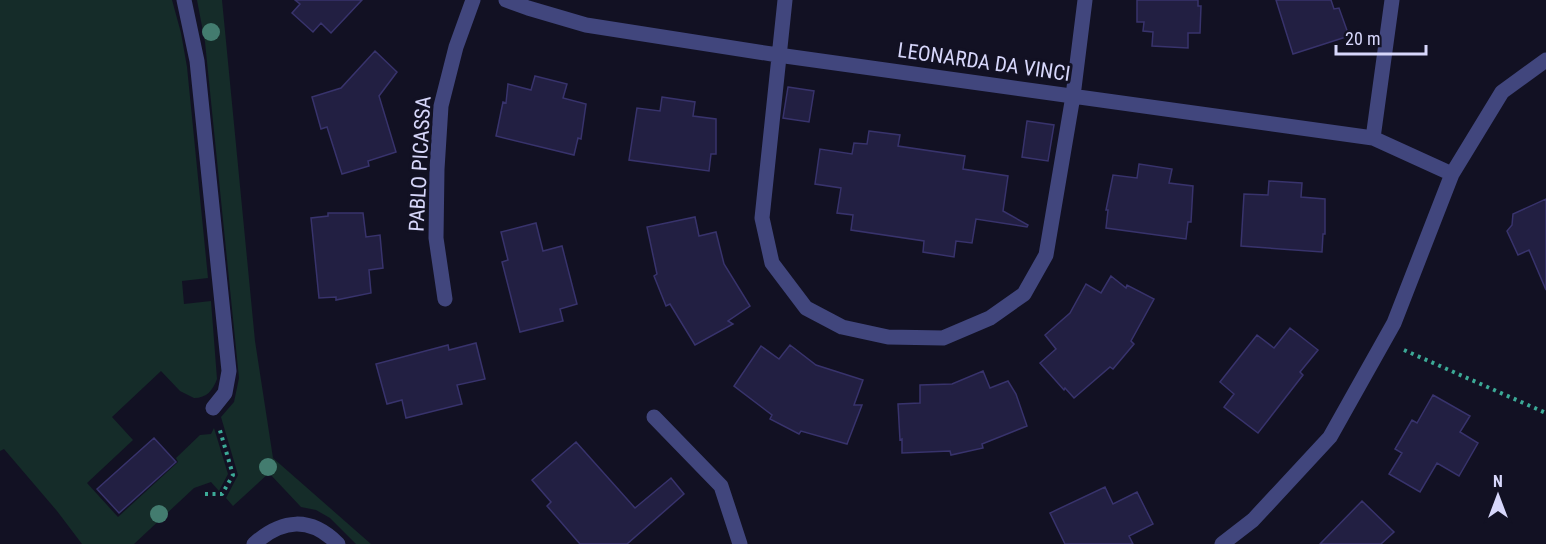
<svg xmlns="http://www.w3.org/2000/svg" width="1546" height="544" font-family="'Roboto Condensed',sans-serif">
	<rect width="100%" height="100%" fill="#121123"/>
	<path fill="#152c29" d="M 0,0 L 172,0 L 181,33 L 187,67 L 208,278 L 182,281 L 184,304 L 211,301 L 217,379 C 213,390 207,398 194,398 L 180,391 L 161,371 L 112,417 L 133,440 L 87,483 L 118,517 L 178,462 L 176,458 L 200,435 L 211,434 L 214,428 L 228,474 L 219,491 L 211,482 L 194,488 L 134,544 L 82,544 L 57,511 L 4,449 L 0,451 Z
		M 197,0 L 222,0 L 255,341 L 273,458 L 371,544 L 356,544 L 330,518 L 316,510 L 301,507 L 269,473 L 233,506 L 226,498 L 238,475 L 221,417 L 234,402 L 239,378 L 205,42 Z"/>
	<path fill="#221f42" stroke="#38336c" stroke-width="1.5" d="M 295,0 L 362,0 L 331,33 L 321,23 L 313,32 L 292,13 L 300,4 Z
		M 1137,0 L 1198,0 L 1198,6 L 1201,6 L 1200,33 L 1188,33 L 1188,48 L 1152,46 L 1153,32 L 1143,31 L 1144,22 L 1137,22 Z
		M 1276,0 L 1331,0 L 1334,9 L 1339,8 L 1349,36 L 1293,54 Z
		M 375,51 L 397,72 L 379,96 L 396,152 L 368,161 L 369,166 L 342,174 L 327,127 L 321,129 L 312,97 L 341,88 Z
		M 535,76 L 567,84 L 563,98 L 586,104 L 581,139 L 578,138 L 574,155 L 496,136 L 503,102 L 506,103 L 508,84 L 531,90 Z
		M 788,87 L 814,91 L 809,122 L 783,118 Z
		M 662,97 L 695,102 L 693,116 L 716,119 L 716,154 L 711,154 L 709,171 L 629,160 L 637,108 L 660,111 Z
		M 1027,121 L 1054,125 L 1048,161 L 1022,157 Z
		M 869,131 L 900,135 L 898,146 L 965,156 L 963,169 L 1008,176 L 1003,211 L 1028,225 L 1027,227 L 976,219 L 972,243 L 956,241 L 954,257 L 923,252 L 924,241 L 851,230 L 853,215 L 837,213 L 841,188 L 815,184 L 820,149 L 852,154 L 854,143 L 867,144 Z
		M 1139,164 L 1172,169 L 1169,183 L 1193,186 L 1191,222 L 1188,222 L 1186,239 L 1106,228 L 1108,210 L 1106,210 L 1113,175 L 1137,178 Z
		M 1269,181 L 1302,183 L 1301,197 L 1325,199 L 1325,234 L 1323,234 L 1322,252 L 1241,246 L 1244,194 L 1268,195 Z
		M 1546,199 L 1546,290 L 1529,250 L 1518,255 L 1507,231 L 1512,225 L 1513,214 Z
		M 328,213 L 363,213 L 366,237 L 380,235 L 383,268 L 369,270 L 371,293 L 336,300 L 336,297 L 319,298 L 311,218 L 328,216 Z
		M 695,217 L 699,236 L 716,232 L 724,264 L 750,306 L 728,321 L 733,324 L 695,345 L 670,304 L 666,306 L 654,276 L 657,274 L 647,227 Z
		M 536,223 L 543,251 L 562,246 L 577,304 L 560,309 L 563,321 L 520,332 L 502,262 L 508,260 L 501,232 Z
		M 1111,276 L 1126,288 L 1127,285 L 1154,299 L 1131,341 L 1134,344 L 1113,369 L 1110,367 L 1074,398 L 1065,388 L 1064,390 L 1040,363 L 1056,349 L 1045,335 L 1070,313 L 1086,284 L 1101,293 Z
		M 1290,328 L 1318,350 L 1300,372 L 1303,375 L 1258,433 L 1224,407 L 1234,394 L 1220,382 L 1257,335 L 1274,348 Z
		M 476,343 L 485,379 L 457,385 L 462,404 L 406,418 L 402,400 L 387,404 L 376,364 L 448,345 L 449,350 Z
		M 790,345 L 816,365 L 863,380 L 854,405 L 862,405 L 847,444 L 801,431 L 799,434 L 770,419 L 772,415 L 734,386 L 761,346 L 779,359 Z
		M 983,371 L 990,388 L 1008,381 L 1016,394 L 1027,426 L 982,444 L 983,448 L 951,455 L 950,451 L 902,453 L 902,439 L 900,440 L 898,404 L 920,403 L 920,385 L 952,384 Z
		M 1433,395 L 1470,416 L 1460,432 L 1478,443 L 1459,476 L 1437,463 L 1420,492 L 1389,474 L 1402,453 L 1395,449 L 1412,420 L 1417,423 Z
		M 154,438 L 176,462 L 119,513 L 97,489 Z
		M 576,442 L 635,508 L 671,478 L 684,494 L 627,544 L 580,544 L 547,506 L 551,502 L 532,480 Z
		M 1105,487 L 1113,504 L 1137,492 L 1153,524 L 1129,536 L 1133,544 L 1065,544 L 1050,513 Z
		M 1362,501 L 1394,532 L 1381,544 L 1320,544 Z"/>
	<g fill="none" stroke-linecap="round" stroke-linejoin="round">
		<path stroke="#3caa97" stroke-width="4" stroke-dasharray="3 4.5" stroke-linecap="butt" d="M 1404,350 L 1546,413
			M 205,494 L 222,494 L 233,475 L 219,427"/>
		<path stroke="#41467d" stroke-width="15" d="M 184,0 L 197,61 L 229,371 L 225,393 L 213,408
			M 506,0 L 528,8 L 586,25 L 778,55 L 1373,138 L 1452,174
			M 785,0 L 762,218 L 772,263 L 806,308 L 842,327 L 888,337 L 943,338 L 990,318 L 1024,294 L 1046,255 L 1073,96 L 1085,0
			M 1373,138 L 1392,0
			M 445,299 L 436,238 L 437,169 L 441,106 L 456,47 L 473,0
			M 654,417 L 721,486 L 740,544
			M 254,544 C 282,519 310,516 338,544
			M 1222,544 L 1253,520 L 1330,437 L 1394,323 L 1452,174 L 1502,92 L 1546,60"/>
	</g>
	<g fill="#437c6f">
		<circle cx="211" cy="32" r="9"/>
		<circle cx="268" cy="467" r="9"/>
		<circle cx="159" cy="514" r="9"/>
	</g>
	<g text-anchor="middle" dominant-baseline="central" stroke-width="6" stroke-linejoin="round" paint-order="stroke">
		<g font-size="21" fill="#d7d7fb" stroke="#121123">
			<text transform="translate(984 62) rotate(8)">LEONARDA DA VINCI</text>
			<text transform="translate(420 164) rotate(-87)">PABLO PICASSA</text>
		</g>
	</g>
	<g transform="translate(1498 496)" stroke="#121123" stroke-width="4.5" paint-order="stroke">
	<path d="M0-4.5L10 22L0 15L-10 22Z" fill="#d7d7fb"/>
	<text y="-9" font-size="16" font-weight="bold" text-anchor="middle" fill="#d7d7fb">N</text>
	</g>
	<path d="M1336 45v9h90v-9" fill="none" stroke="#d7d7fb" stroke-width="3"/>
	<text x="1345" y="45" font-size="18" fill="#d7d7fb" stroke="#121123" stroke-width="4.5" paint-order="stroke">20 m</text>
</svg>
